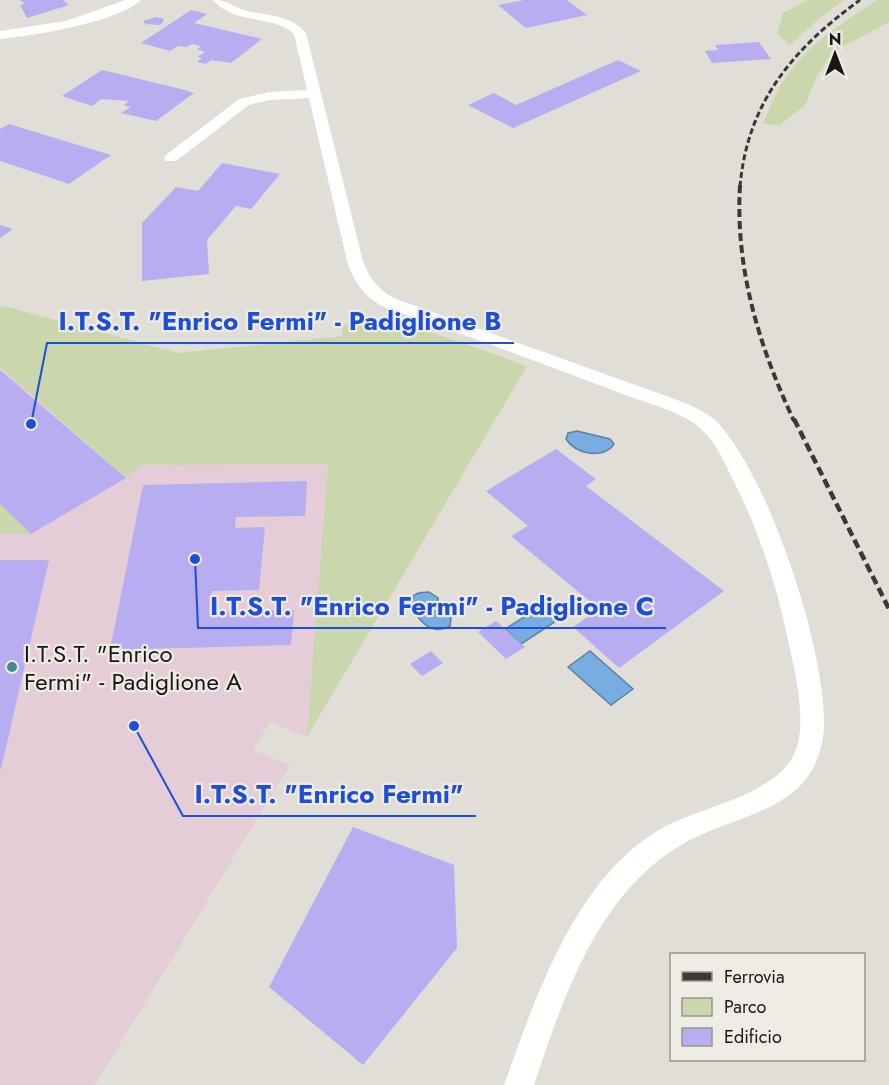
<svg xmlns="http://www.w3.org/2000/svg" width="889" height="1085" font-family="Jost,sans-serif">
	<rect width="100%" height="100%" fill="#e1ded8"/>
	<path fill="#e5cdd7" d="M 0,367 L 125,478 L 140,465 L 328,464 L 307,737 L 270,722 L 253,750 L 290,765 L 95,1085 L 0,1085 Z"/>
	<path fill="#cad7ac" d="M 808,0 L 844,0 L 815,22 L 790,45 L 777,34 L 783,13 Z
		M 877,0 L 889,0 L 889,22 L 833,52 L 816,78 L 806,104 L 779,126 L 763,123 C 769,109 775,94 784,80 C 805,46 844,22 877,0 Z
		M 0,305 L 178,353 L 343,336 L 342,327 C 346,325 350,322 354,321 C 386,311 492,354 527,366 L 307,737 L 328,464 L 140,465 L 126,478 L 0,367 Z
		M 0,504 L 31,534 L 0,534 Z"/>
	<path fill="#78ade2" stroke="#5b80a4" stroke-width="1.5" d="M 577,431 L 610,439 L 614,444 L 612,447 C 599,459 575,453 566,439 L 568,433 Z
		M 429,592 L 438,598 L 439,609 L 449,613 L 451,619 L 450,626 C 431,637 417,619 409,603 C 413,593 419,592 429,592 Z
		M 545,604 L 561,618 L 521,644 L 505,629 Z
		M 590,651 L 633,689 L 611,705 L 568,667 Z"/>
	<path fill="#b8adf0" d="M 20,0 L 63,0 L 69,5 L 27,18 L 20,5 L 25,4 Z
		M 524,0 L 567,0 L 587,15 L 526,28 L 498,5 Z
		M 191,10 L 207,14 L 194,23 L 262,39 L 231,63 L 211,60 L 206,64 L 197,62 L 202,58 L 197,57 L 205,52 L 197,49 L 201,46 L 192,44 L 187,47 L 178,46 L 170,51 L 141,43 Z
		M 156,17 L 163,18 L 164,21 L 160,25 L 145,24 L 143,21 Z
		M 759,42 L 771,59 L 712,63 L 705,51 L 718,50 L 715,45 Z
		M 618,60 L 641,71 L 513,128 L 468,105 L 494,93 L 516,105 Z
		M 102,70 L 181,89 L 194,93 L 156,121 L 121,113 L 131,107 L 124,105 L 129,101 L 101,99 L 92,106 L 62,96 Z
		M 9,124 L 111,155 L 69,184 L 0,161 L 0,129 Z
		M 222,163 L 280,174 L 251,209 L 236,206 L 207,240 L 209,274 L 142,281 L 142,223 L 176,187 L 198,191 Z
		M 0,225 L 13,229 L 0,238 Z
		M 0,370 L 126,478 L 31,534 L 0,504 Z
		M 556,449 L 596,479 L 586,486 L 724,591 L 619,668 L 573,627 L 599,609 L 511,536 L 528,526 L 486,491 Z
		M 307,481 L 305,516 L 236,517 L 235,528 L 265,527 L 259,590 L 212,591 L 209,612 L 294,610 L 291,645 L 110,650 L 143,485 Z
		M 0,560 L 49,560 L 1,769 L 0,769 Z
		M 496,621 L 525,647 L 506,659 L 478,632 Z
		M 431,651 L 443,663 L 422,676 L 410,664 Z
		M 353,827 L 454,865 L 457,948 L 363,1065 L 269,987 Z"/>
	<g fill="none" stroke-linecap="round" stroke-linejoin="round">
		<path fill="#fff" fill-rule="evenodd" d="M 125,0 L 141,0 C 119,22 32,36 0,39 L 0,31 L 66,21 Z
			M 213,0 C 228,0 231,6 244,10 C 266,16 290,14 306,33 L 363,261 C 370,279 378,290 396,299 L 680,401 C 694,407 709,413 719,424 C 770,481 825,647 824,724 C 824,743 818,764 806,779 C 779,814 720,822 683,844 C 598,892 563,998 534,1085 L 504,1085 C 536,996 577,873 666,826 C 703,807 761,798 788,764 C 812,735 795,674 788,640 C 776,582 757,525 729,472 C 722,457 714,440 701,429 C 681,411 652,405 628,396 C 547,365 466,335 384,307 C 364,297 354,282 347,261 L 309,98 L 270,100 L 249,105 L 176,161 L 166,161 L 164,158 L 166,155 L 239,99 L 270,92 L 307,90 L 294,34 C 271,14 234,25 213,0 Z"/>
		<path stroke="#3a3936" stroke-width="3" stroke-dasharray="6 3" stroke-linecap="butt" d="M 740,187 C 747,102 794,48 860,0"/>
		<path stroke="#3a3936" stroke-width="4" stroke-dasharray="8 4" stroke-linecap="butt" d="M 740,185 C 735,269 759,346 794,421"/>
		<path stroke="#3a3936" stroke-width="4.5" stroke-dasharray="9 4.5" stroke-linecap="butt" d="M 794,419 L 889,609"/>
	</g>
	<circle fill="#418891" stroke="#efebe5" stroke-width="2" cx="12" cy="667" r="6"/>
	<g text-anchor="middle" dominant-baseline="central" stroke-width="4.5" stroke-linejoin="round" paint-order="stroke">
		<g font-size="24" fill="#181715" stroke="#efebe5" text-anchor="start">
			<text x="24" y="653">I.T.S.T. "Enrico<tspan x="24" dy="28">Fermi" - Padiglione A</tspan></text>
		</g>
	</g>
	<path fill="none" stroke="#1d4ed8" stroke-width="2" d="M31 424L47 343H514M195 559L198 628H666M134 726L183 816H476"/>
	<g fill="#1d4ed8" stroke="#efebe5" stroke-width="2">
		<circle cx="31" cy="424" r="6"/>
		<circle cx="195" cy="559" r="6"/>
		<circle cx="134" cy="726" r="6"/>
	</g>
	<g font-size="26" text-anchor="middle" font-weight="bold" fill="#1d4ed8" stroke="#efebe5" stroke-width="4.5" stroke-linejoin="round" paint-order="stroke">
		<text x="280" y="330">I.T.S.T. "Enrico Fermi" - Padiglione B</text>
		<text x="432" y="615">I.T.S.T. "Enrico Fermi" - Padiglione C</text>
		<text x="329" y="803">I.T.S.T. "Enrico Fermi"</text>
	</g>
	<rect x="670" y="953" width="195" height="108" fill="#efebe5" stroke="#999692" stroke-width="1.5"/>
	<rect x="682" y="972" width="30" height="9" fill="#3a3936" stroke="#999692" stroke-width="1.5"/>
	<text x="724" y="983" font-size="18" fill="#181715">Ferrovia</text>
	<rect x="682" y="998" width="30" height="18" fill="#cad7ac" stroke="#999692" stroke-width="1.5"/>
	<text x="724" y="1013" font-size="18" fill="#181715">Parco</text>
	<rect x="682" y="1028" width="30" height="18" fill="#b8adf0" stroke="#999692" stroke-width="1.5"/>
	<text x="724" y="1043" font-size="18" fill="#181715">Edificio</text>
	<g transform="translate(835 54)" stroke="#efebe5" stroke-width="4.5" paint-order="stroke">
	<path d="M0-4.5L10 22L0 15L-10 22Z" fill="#181715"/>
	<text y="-9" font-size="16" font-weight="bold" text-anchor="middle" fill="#181715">N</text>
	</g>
</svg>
